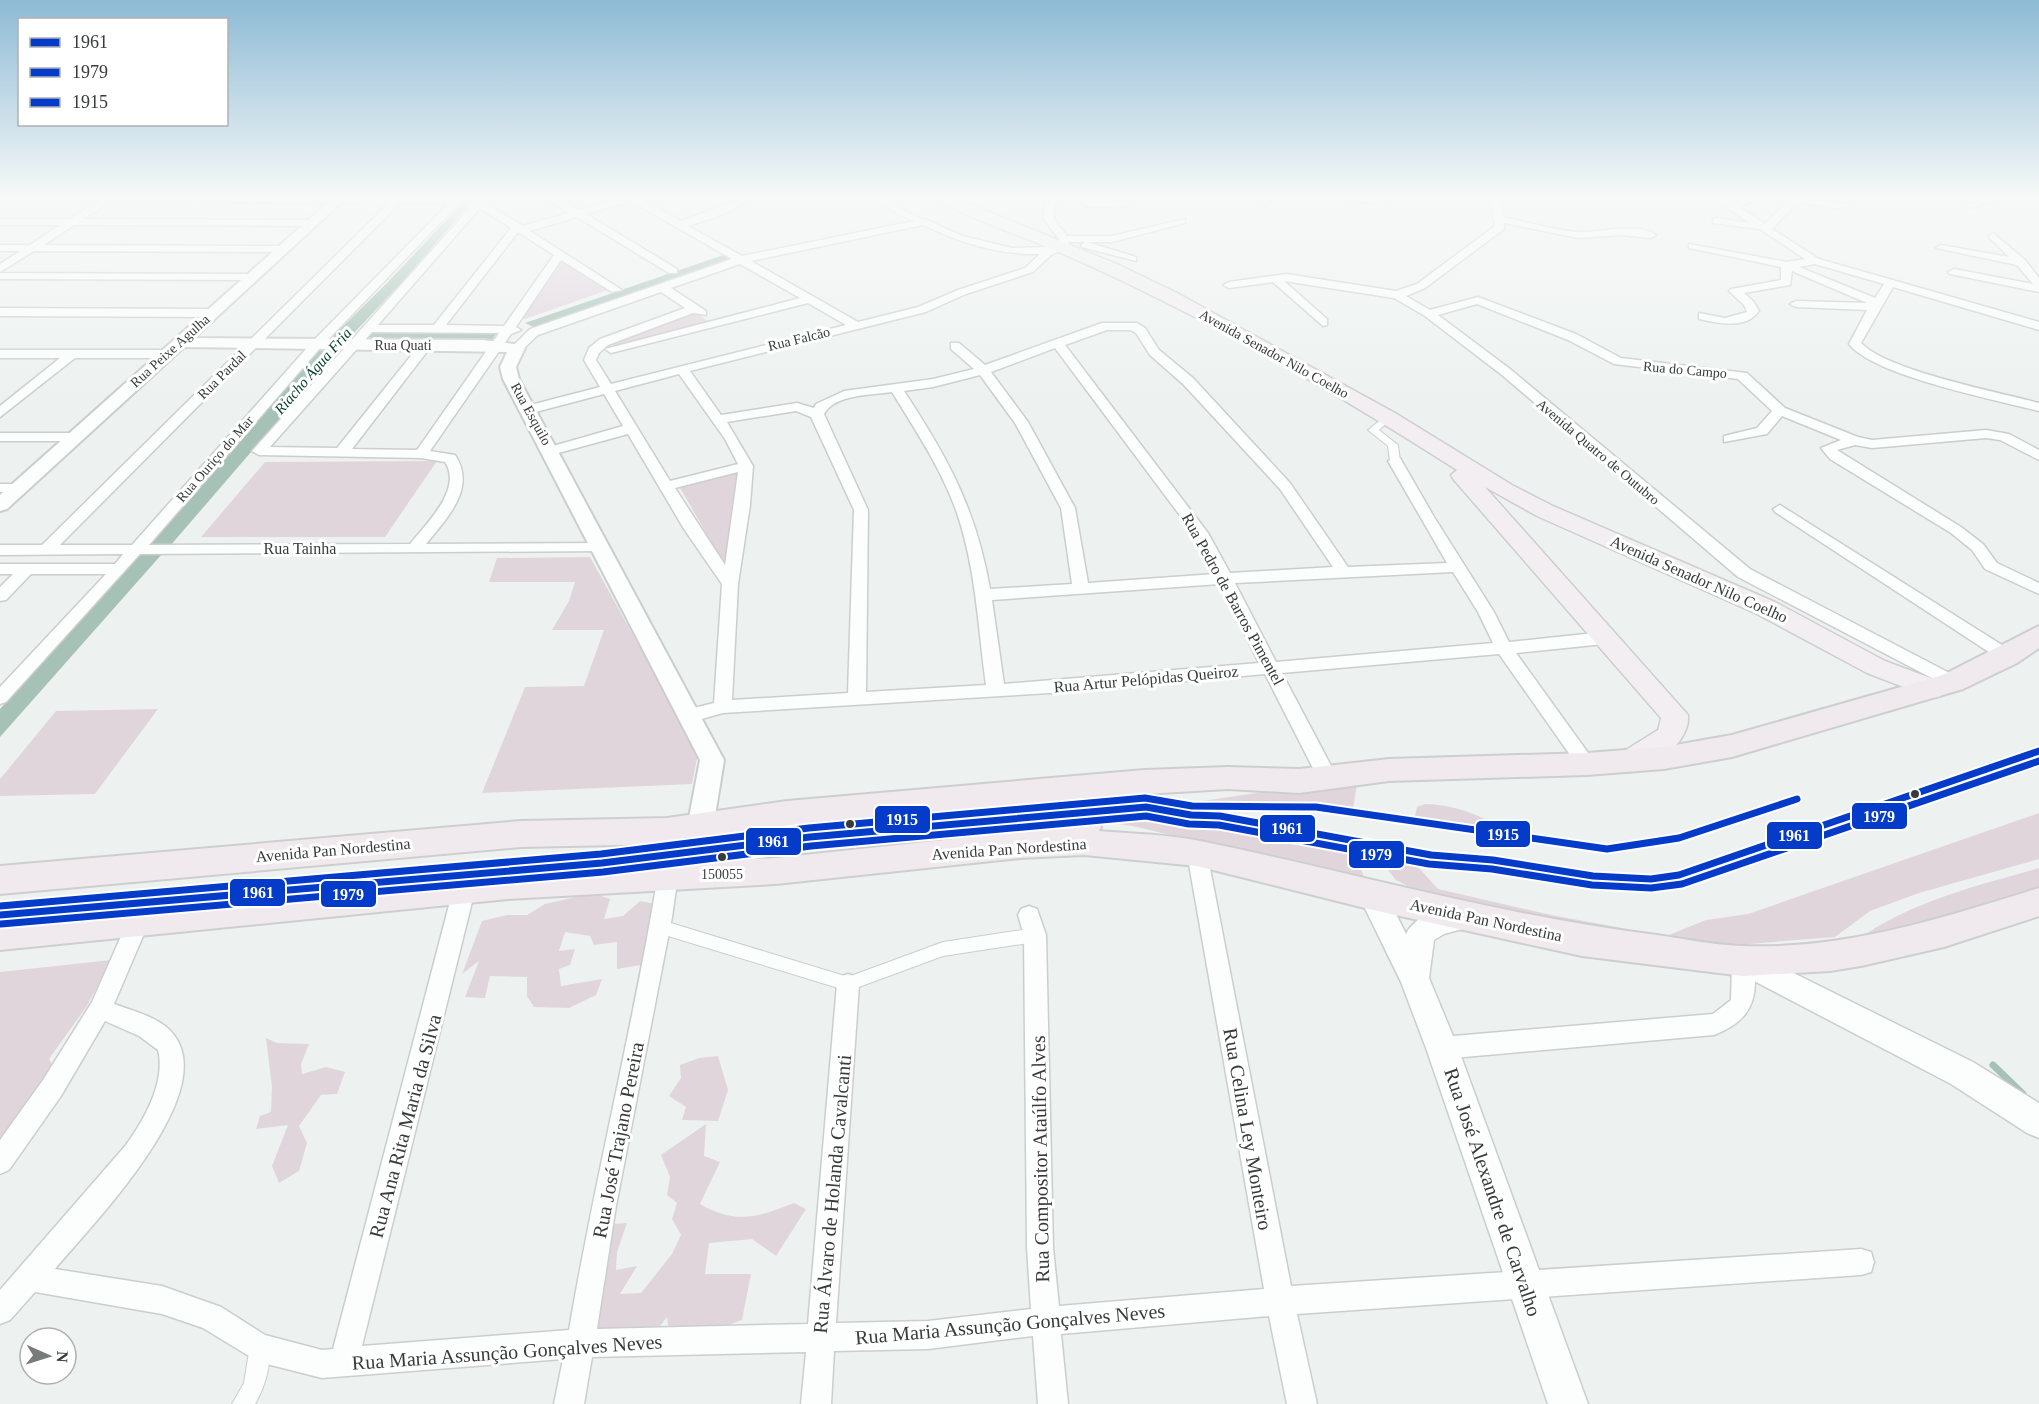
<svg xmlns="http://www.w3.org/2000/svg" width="2039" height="1404" font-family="Georgia,serif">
	<rect width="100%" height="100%" fill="#edf2f0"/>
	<path fill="#e1d5dc" d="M 559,258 L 611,289 L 519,321 Z
		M 692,311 L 710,322 L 614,346 L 610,342 Z
		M 437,461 L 385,537 L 201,537 L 265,462 Z
		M 740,471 L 729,573 L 679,486 Z
		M 590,557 L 698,753 L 692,784 L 482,793 L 525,687 L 584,686 L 604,630 L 552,630 L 569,601 L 575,582 L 489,582 L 497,558 Z
		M 158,709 L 95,794 L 0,796 L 0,779 L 56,711 Z
		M 1357,784 L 1352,815 L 1282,808 L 1175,805 L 1283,789 Z
		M 1425,804 C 1460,805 1487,818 1516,837 L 1414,820 L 1417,807 Z
		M 2039,813 L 2039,859 L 1919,893 L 1870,911 L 1835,937 L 1724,946 L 1441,903 L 1396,880 L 1374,853 L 1410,858 L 1438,889 L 1551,915 L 1666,936 L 1706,920 L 1748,914 Z
		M 1164,820 L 1232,826 L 1354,850 L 1365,880 L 1132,826 L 1105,822 Z
		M 2039,868 L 2039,897 L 1845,950 C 1898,904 1973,887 2039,868 Z
		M 593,893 L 610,899 L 604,919 L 623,916 L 640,901 L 655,904 L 641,965 L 617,969 L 617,942 L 594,945 L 590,936 L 565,932 L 559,951 L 575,949 L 570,965 L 559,969 L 561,986 L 602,979 L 596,995 L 569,1008 L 534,1007 L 527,996 L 527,977 L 490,976 L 485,998 L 465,997 L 479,961 L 462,974 L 482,921 L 507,915 L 527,915 L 545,904 Z
		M 111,960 L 87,1006 L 49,1059 L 56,1072 L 0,1154 L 0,972 Z
		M 266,1038 L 277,1043 L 309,1044 L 301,1064 L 302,1074 L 326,1067 L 345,1072 L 337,1094 L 321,1095 L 299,1126 L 307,1143 L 299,1171 L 279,1183 L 272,1166 L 288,1125 L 256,1129 L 260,1116 L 271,1112 L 272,1087 Z
		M 718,1056 L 728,1090 L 718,1121 L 682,1120 L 686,1107 L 669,1096 L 681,1078 L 680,1065 L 699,1058 Z
		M 706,1124 L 704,1156 L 720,1162 L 700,1204 C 736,1225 758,1217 794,1203 L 806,1209 L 776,1256 L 752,1239 L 709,1243 L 705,1274 L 751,1274 L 742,1320 L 709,1332 L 694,1326 L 669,1331 L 667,1317 L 655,1333 L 590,1329 L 610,1224 L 627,1223 L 617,1252 L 616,1270 L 637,1266 L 620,1294 L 641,1293 L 672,1254 L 681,1235 L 672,1219 L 677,1203 L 667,1195 L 670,1177 L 661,1155 Z"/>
	<path fill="#a6c2b7" d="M 467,198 L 475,198 L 402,282 L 353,334 L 170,546 L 145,546 L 319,350 L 388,282 Z
		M 735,251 L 744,256 L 536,328 L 525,323 Z
		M 368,333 L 497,333 L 491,341 L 360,341 Z
		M 162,554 L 0,737 L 0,709 L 140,555 Z"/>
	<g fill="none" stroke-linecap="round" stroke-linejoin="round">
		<path stroke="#a6c2b7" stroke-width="7" d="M 1993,1065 L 2023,1094"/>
		<path fill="#a6c2b7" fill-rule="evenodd" d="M 407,198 L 452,198 L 447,201 L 412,201 Z"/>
		<defs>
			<path id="pedestrian" d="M 877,198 L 885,198 L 891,204 L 928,222 C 918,228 885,207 877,198 Z
				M 1388,414 L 1393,417 L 1379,430 L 1398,445 L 1400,461 L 1395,464 L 1390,461 L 1388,446 L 1368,430 Z
				M 661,920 L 848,977 L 943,942 L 1035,928 L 1041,930 L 1043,935 L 1041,940 L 1035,942 L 943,956 L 848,991 L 655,932 L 653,927 L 655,922 Z
				M 259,1337 L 267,1340 C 274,1359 265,1387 255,1404 L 232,1404 L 244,1383 L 251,1340 Z"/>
			<path id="minor" d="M 102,198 L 464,198 L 322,346 L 149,545 L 410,544 C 426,524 463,489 445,462 L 421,458 L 259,455 L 252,451 L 479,198 L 489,198 L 485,203 L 523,226 L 569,213 L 547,198 L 559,198 L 579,210 L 621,198 L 639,198 L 681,221 C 701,215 735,198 754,198 L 722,215 L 688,226 L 742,256 L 924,219 L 963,236 L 1012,248 L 1051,247 L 1059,243 L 1059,239 L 1044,219 L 1044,205 L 1054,198 L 1066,198 L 1054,206 L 1054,219 L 1067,236 L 1112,236 L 1185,219 L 1185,223 L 1112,242 L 1087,242 L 1136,257 L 1136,261 L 1082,247 L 1081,245 L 1085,242 L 1069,242 L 1068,246 L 1051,255 L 1033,272 L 966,294 L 926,312 L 690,371 L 721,415 L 797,403 L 814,408 L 816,404 L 844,391 L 933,379 L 974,369 L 951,349 L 951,343 L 959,343 L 985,365 L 1102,323 L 1137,323 L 1145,328 L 1159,350 L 1193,378 L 1290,483 L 1348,567 L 1447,563 L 1388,461 L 1395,457 L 1400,458 L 1434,517 L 1494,612 L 1509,642 L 1604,632 L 1610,634 L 1612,638 L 1610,642 L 1604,644 L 1516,653 L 1596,764 L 1594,769 L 1580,769 L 1499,654 L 1282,673 L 1338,779 L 1335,784 L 1328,786 L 1321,784 L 1265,674 L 1067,692 L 723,713 L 687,723 L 681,721 L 678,716 L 681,711 L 714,703 L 722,584 L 684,529 L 628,434 L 551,455 L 544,451 L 546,448 L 623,426 L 604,394 L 528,414 L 521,410 L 523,407 L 600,387 L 584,360 L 589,348 L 600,339 L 685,308 L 661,292 L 538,335 L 521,351 L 511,348 L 530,329 L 732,259 L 631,201 L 586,214 L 677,269 L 677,273 L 669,273 L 577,217 L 530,231 L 622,290 L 612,292 L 561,260 L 516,327 L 521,330 L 511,334 L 430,451 L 455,455 C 477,488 447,518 426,544 L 600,543 L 608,548 L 605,551 L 140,554 L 6,702 L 0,704 L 0,687 L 106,574 L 31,574 L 6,600 L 0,601 L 0,587 L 13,574 L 0,574 L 0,564 L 115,564 L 123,554 L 0,555 L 0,545 L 42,545 L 389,203 L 111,201 L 83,219 L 312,220 L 317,223 L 312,226 L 74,225 L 44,245 L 283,246 L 288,249 L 283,252 L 34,251 L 0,272 L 0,264 L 20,251 L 0,251 L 0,245 L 30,245 L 60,225 L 0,225 L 0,219 L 70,219 ZM 400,203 L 449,203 L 314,340 L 132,545 L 60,545 ZM 480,208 L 511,228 L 434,325 L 378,325 ZM 923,225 C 961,243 998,255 1040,254 L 1025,268 L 958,290 L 918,307 L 858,322 L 751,261 ZM 518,232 L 554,255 L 504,326 L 446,325 ZM 740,264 L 800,298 L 605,349 L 611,353 L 808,303 L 846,325 L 611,384 L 596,360 L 599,353 L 608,345 L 693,313 L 706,315 L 706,311 L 671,288 ZM 1107,330 L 1130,330 L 1136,333 L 1150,355 L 1183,384 L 1280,489 L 1333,567 L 1230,573 L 1208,533 L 1065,345 ZM 372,332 L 499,333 L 417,450 L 352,449 L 432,345 L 426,341 L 422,342 L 337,448 L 270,447 ZM 1055,348 L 1196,537 L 1215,574 L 1088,583 L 1075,508 L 1028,422 L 991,372 ZM 679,374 L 725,439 L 738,464 L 670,481 L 615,391 ZM 980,375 L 1015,423 L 1061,508 L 1072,584 L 990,589 C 976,509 948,458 904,391 L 933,387 ZM 892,392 C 916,431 942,470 957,513 C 976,569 978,627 986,685 L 866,692 L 868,510 L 824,414 C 835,394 872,395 892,392 ZM 796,411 L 811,417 L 854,510 L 848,693 L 732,700 L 738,584 L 750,505 L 753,466 L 727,422 ZM 738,472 L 725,565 L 675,488 ZM 1453,572 L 1478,612 L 1493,643 L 1276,662 L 1235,583 ZM 1220,584 L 1259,663 L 1004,684 L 992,600 Z
				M 1076,198 L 1123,201 L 1128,204 L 1123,207 L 1088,207 Z
				M 1262,198 L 1272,198 L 1265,206 L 1260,203 Z
				M 1342,198 L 1387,198 L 1388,200 L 1383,203 L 1347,201 Z
				M 1490,198 L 1500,198 L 1503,217 C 1527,222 1553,230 1577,232 C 1598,233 1639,222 1656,235 L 1651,238 L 1620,235 L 1578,238 L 1504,223 L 1504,229 L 1425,288 L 1406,296 L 1430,310 L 1478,297 L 1576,334 L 1621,358 L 1747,373 L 1785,408 L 1858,437 L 1872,440 L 1986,430 L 2009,434 L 2039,450 L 2039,460 L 2000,440 L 1986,438 L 1872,448 L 1855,445 L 1837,450 L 1961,527 L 1983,544 L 1997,563 L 2039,583 L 2039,594 L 1985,569 L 1972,550 L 1951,533 L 1830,459 L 1821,448 L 1841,440 L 1782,416 L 1767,434 L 1724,442 L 1724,436 L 1757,428 L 1772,411 L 1738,379 L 1614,364 L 1568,340 L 1477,304 L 1438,315 L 1510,369 L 1750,569 L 1959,678 L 1962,682 L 1959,686 L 1947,686 L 1738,577 L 1502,375 L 1425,316 L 1394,298 L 1284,281 L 1327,319 L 1327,325 L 1323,326 L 1273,282 L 1229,288 L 1223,285 L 1229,282 L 1286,274 L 1396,291 L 1417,284 L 1495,226 Z
				M 1745,198 L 1759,198 L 1740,207 L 1765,224 L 1791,198 L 1847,204 L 1848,206 L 1843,209 L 1798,202 L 1772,229 L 1819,259 L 2039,322 L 2039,330 L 1893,287 L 1861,343 C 1888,371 1998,392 2039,403 L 2039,411 C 1996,400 1874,376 1849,344 L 1867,310 L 1796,307 L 1790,304 L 1796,301 L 1867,303 L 1792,271 L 1790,285 L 1744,293 L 1753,301 L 1759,311 C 1746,330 1717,323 1699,319 L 1699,313 L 1725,318 L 1747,312 L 1744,305 L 1729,291 L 1731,289 L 1781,280 L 1781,267 L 1689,248 L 1689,244 L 1787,262 L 1805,259 L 1760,229 L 1713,223 L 1713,219 L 1717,218 L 1749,223 L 1727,207 ZM 1815,264 L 1884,284 L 1875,298 L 1799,267 Z
				M 1985,198 L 2000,198 L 1973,208 L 1968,205 Z
				M 1993,233 L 2025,260 L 2039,278 L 2039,292 L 1950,274 L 1948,272 L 1954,269 L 2033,284 L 2017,265 L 1936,248 L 1941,245 L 2009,257 L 1988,236 Z
				M 0,273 L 252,274 L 258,277 L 252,280 L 0,279 Z
				M 0,308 L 212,309 L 218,313 L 212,317 L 0,316 Z
				M 0,350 L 167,350 L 173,354 L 167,358 L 75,358 L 0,417 L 0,406 L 60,358 L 0,358 Z
				M 0,433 L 76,433 L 83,437 L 76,441 L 0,441 Z
				M 0,484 L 18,484 L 25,488 L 18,492 L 0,492 Z
				M 1780,505 L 2013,652 L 2016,656 L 2013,660 L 2001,660 L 1775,512 L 1773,509 Z
				M 1197,845 L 1204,847 L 1207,853 L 1291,1286 L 1861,1249 L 1871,1252 L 1874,1262 L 1871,1272 L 1861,1275 L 1297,1314 L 1317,1404 L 1287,1404 L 1269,1316 L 1061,1334 L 1068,1404 L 1038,1404 L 1033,1336 L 928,1349 L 834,1351 L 831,1404 L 801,1404 L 806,1352 L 592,1357 L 584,1404 L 554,1404 L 563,1359 L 322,1378 L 259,1362 L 203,1328 L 162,1314 L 35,1292 L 10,1320 L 0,1324 L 0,1290 L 126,1145 C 144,1120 166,1082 158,1050 L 139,1036 L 105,1021 L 61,1096 L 9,1170 L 0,1174 L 0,1140 L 43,1080 L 92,1002 L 130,916 L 138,913 L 146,916 L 149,922 L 114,1004 C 133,1011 162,1018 174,1035 C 220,1095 91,1226 55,1269 L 162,1286 L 221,1307 L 265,1335 L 322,1350 L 333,1349 L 453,890 L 457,884 L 464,881 L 471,884 L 475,890 L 362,1346 L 569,1330 C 595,1177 633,1028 658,875 L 661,869 L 668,867 L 675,869 L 678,875 L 672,917 L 616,1206 L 597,1329 L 808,1324 L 837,984 L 840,977 L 848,974 L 856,977 L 859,984 L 836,1323 L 928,1321 L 1031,1309 L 1027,1248 L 1024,935 L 1018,915 L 1021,909 L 1029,906 L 1037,909 L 1046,935 L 1053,1248 L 1059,1306 L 1264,1289 L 1187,853 L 1190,847 Z
				M 1743,951 L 1751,954 C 1755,962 1755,969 1755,978 C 1756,1009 1742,1024 1714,1035 L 1442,1059 L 1434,1056 L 1430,1048 L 1434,1040 L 1442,1037 L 1713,1014 L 1731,1000 L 1732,961 L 1735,954 Z"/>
			<path id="tertiary" d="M 333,198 L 346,198 L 194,338 L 483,340 L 522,345 L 525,348 L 516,367 L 519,379 L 724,760 L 713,828 L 709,835 L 700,838 L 691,835 L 687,828 L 700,760 L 503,379 L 500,367 L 507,352 L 184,347 L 7,509 L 0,511 L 0,495 Z"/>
			<path id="secondary" d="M 1373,884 L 1383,888 L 1406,934 C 1416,913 1456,900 1477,907 L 1481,916 L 1477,925 L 1444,934 L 1434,940 L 1429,978 L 1458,1048 L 1588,1404 L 1548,1404 L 1426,1048 L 1401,982 L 1359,896 L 1363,888 Z
				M 1743,948 L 1973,1062 L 2039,1103 L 2039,1138 L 2027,1133 L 1951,1084 L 1733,970 L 1728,961 L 1733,952 Z"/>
			<path id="primary" d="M 935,198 L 955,198 L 1119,265 L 1177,293 L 1395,413 L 1512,485 L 1553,506 L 1775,602 L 1885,661 L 1941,682 L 1945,689 L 1941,696 L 1932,698 L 1867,673 L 1757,614 L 1537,516 L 1485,487 L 1688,715 C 1691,744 1647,776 1621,767 L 1617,760 L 1621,753 L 1658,730 L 1661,718 L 1454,480 L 1451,475 L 1457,470 C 1325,386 1187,306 1042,245 C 1025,238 942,207 935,198 Z"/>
			<path id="trunk" d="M 2039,626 L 2039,648 L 2017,663 L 1963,689 L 1732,757 L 1664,769 L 1587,775 L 1389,781 L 1299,793 L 1228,789 L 1144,794 L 787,825 L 667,844 L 521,847 L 0,894 L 0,866 L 521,821 L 667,818 L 787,801 L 1144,770 L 1228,767 L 1299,769 L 1389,759 L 1587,753 L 1664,747 L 1732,735 L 1943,675 Z
				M 997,808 L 1085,815 L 1096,818 L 1101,827 L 1099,831 C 1132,834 1167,834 1200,841 C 1352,872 1501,916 1657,935 C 1685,939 1714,945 1743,946 C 1844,950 1943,918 2039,888 L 2039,916 L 1944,947 L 1861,966 L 1830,971 L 1743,976 L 1582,956 L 1373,910 L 1197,866 L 1084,855 L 1020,858 L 776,884 L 508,899 L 0,950 L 0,920 L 508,871 L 776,858 L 1009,833 L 986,829 L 981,820 L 986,811 Z"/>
		</defs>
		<use href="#pedestrian" stroke="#cacecc" stroke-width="2"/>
		<use href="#minor" stroke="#cacecc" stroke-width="3"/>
		<use href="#tertiary" stroke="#cacecc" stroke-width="4"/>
		<use href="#secondary" stroke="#cacecc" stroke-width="3"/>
		<use href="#primary" stroke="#cdcfce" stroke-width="3"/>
		<use href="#trunk" stroke="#cdcfce" stroke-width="4"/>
		<use href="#pedestrian" fill="#fcfdfd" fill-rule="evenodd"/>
		<use href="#minor" fill="#fcfdfd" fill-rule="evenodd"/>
		<use href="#tertiary" fill="#fcfdfd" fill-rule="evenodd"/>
		<use href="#secondary" fill="#fcfdfd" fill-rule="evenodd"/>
		<use href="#primary" fill="#f3eef1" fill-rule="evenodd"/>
		<use href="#trunk" fill="#f0e9ed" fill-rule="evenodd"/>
		<defs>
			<path id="bus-1" d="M 0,915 L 602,863 L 810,837 L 1146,807 L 1191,815 L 1220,816 L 1431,855 L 1493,860 L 1593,876 L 1651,879 L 1679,875 L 2039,751"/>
			<path id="bus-2" d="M 1,924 L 603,872 L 811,846 L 1146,816 L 1189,824 L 1219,825 L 1429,864 L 1492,869 L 1592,885 L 1651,888 L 1682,884 L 2039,761"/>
			<path id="bus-3" d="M 0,906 L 601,854 L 809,828 L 1145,798 L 1192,806 L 1316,807 L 1607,849 L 1679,838 L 1797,799"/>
		</defs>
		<use href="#bus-1" stroke="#fff" stroke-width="11"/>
		<use href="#bus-2" stroke="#fff" stroke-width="11"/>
		<use href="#bus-3" stroke="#fff" stroke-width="11"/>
		<use href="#bus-1" stroke="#043bc9" stroke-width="7"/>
		<use href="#bus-2" stroke="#043bc9" stroke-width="7"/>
		<use href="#bus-3" stroke="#043bc9" stroke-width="7"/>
	</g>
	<linearGradient id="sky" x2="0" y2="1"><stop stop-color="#8dbad4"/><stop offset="0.5" stop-color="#f7f9f8"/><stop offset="1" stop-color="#f7f9f8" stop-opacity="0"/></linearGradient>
	<rect width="2039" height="395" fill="url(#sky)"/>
	<g fill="#383b3a" stroke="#fff" stroke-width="2">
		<circle cx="1915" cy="794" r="5"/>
		<circle cx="850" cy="824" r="5"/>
		<circle cx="722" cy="857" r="5"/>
	</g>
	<g text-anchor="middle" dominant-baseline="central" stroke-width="6" stroke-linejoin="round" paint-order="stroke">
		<g font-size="14" fill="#383b3a" stroke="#fff">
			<text transform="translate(799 339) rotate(-14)">Rua Falcão</text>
			<text x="403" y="345">Rua Quati</text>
			<text transform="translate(170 351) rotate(-42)">Rua Peixe Agulha</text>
			<text transform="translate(1274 354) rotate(29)">Avenida Senador Nilo Coelho</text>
			<text transform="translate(1685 370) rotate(5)">Rua do Campo</text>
			<text transform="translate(222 375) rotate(-45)">Rua Pardal</text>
			<text transform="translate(531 414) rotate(61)">Rua Esquilo</text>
			<text transform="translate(1598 452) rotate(40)">Avenida Quatro de Outubro</text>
			<text transform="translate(215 459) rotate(-49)">Rua Ouriço do Mar</text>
		</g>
		<g font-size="14" fill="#383b3a" stroke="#fff">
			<text x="722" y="874">150055</text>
		</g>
		<g font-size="15" font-style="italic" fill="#023b2b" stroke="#fff">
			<text transform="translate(313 371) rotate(-49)">Riacho Água Fria</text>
		</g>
		<g font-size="16" fill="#383b3a" stroke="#fff">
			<text x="300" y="548">Rua Tainha</text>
			<text transform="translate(1699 579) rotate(24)">Avenida Senador Nilo Coelho</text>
			<text transform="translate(1233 599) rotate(61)">Rua Pedro de Barros Pimentel</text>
			<text transform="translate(1146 679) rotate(-5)">Rua Artur Pelópidas Queiroz</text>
			<text transform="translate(1009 849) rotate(-4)">Avenida Pan Nordestina</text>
			<text transform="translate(333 850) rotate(-5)">Avenida Pan Nordestina</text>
			<text transform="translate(1486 920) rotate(12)">Avenida Pan Nordestina</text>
		</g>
		<g font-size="20" fill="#383b3a" stroke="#fff">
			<text transform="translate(405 1126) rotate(-75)">Rua Ana Rita Maria da Silva</text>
			<text transform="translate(1248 1129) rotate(80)">Rua Celina Ley Monteiro</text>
			<text transform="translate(618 1140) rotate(-79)">Rua José Trajano Pereira</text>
			<text transform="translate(1040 1159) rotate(-91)">Rua Compositor Ataúlfo Alves</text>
			<text transform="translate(1493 1192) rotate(71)">Rua José Alexandre de Carvalho</text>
			<text transform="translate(832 1194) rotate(-85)">Rua Álvaro de Holanda Cavalcanti</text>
			<text transform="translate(1010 1324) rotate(-5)">Rua Maria Assunção Gonçalves Neves</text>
			<text transform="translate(507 1352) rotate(-4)">Rua Maria Assunção Gonçalves Neves</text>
		</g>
	</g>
	<g stroke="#fff" stroke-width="2">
		<rect x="1851" y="802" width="57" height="28" rx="6" fill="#043bc9"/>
		<rect x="874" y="805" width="57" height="29" rx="6" fill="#043bc9"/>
		<rect x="1259" y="814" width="57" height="29" rx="6" fill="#043bc9"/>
		<rect x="1475" y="820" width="56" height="28" rx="6" fill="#043bc9"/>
		<rect x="1766" y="821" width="57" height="29" rx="6" fill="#043bc9"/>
		<rect x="745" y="827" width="57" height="29" rx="6" fill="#043bc9"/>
		<rect x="1348" y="840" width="57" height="29" rx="6" fill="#043bc9"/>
		<rect x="229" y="878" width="57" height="29" rx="6" fill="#043bc9"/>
		<rect x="320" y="880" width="57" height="28" rx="6" fill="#043bc9"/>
	</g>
	<g font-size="16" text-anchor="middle" font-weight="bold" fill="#fff">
		<text x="1879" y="822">1979</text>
		<text x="902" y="825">1915</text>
		<text x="1287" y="834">1961</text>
		<text x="1503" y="840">1915</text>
		<text x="1794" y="841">1961</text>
		<text x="773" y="847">1961</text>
		<text x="1376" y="860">1979</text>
		<text x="258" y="898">1961</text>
		<text x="348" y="900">1979</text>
	</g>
	<rect x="18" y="18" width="210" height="108" fill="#ffffff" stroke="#afb1b0" stroke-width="1.5"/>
	<rect x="30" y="38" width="30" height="9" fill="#043bc9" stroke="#afb1b0" stroke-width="1.5"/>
	<text x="72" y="48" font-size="18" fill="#383b3a">1961</text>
	<rect x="30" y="68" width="30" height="9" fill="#043bc9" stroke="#afb1b0" stroke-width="1.5"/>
	<text x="72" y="78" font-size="18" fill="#383b3a">1979</text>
	<rect x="30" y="98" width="30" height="9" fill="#043bc9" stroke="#afb1b0" stroke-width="1.5"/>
	<text x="72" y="108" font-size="18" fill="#383b3a">1915</text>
	<g transform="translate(48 1356) rotate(93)"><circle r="28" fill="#ffffff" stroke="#afb1b0" stroke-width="1.5"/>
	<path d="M0-4.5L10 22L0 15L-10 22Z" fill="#777b7a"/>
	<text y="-9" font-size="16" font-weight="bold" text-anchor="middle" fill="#383b3a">N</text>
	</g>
</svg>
